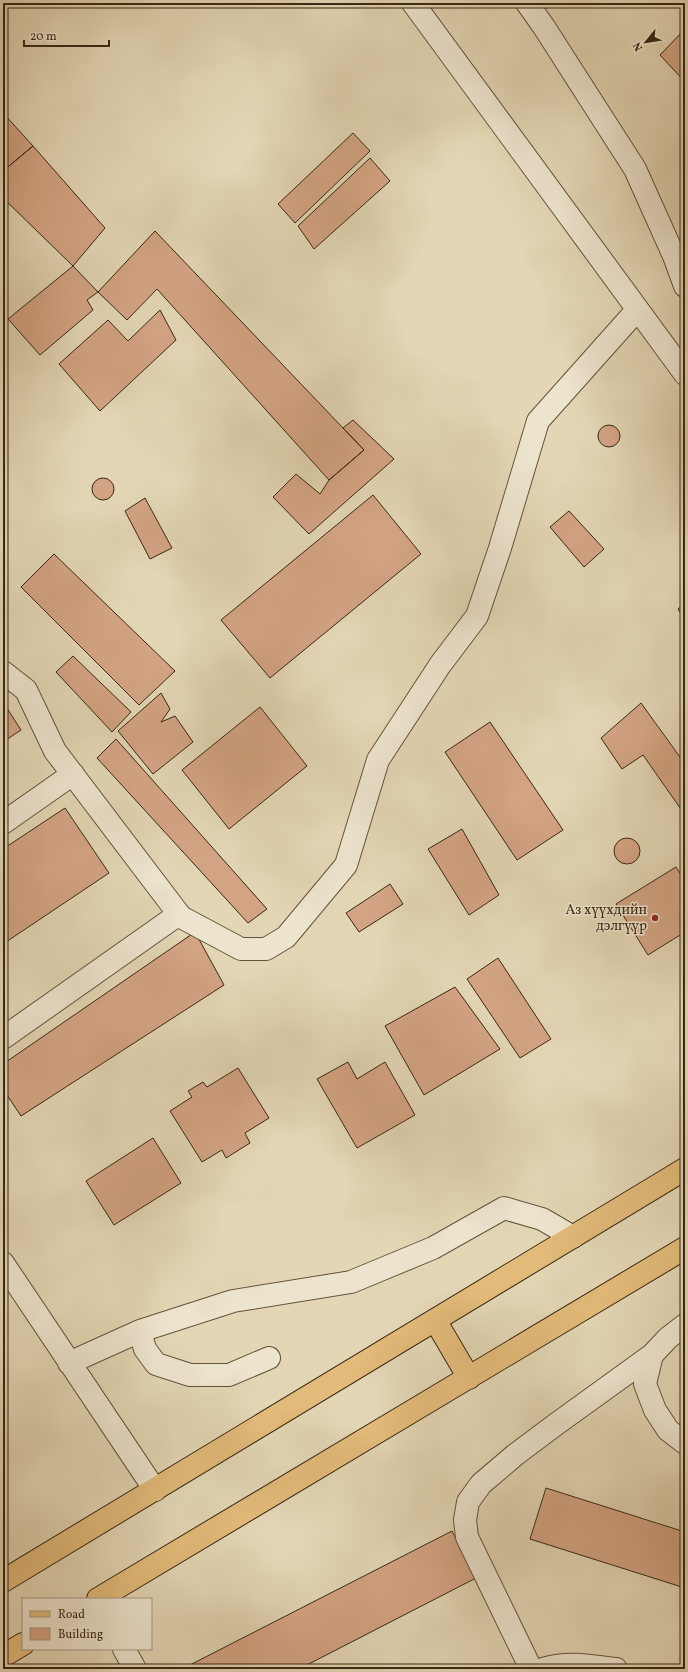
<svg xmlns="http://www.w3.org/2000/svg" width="688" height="1672" font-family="Vollkorn,serif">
	<rect width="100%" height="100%" fill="#e3d6b4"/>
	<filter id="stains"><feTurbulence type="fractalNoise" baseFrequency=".005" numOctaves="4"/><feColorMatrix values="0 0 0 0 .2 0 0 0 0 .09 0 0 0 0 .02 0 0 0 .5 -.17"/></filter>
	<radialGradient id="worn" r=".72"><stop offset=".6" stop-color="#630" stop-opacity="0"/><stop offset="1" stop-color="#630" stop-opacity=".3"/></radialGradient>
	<path fill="#d3a484" stroke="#382714" d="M 685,29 L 685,82 L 660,55 Z
		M 3,113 L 33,146 L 3,171 Z
		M 353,133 L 370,151 L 295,223 L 278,204 Z
		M 33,146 L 105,228 L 73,266 L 3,198 L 3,171 Z
		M 370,158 L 390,181 L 314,249 L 298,226 Z
		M 155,231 L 364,450 L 329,480 L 157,289 L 127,320 L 98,292 Z
		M 73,266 L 98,292 L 87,300 L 93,310 L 40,355 L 8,319 Z
		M 160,310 L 176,340 L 100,411 L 59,364 L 108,320 L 128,341 Z
		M 353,420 L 394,459 L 309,534 L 273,497 L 296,474 L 320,494 L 329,480 L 364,450 L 343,428 Z
		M598 436a11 11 0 1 1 22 0a11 11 0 1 1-22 0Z
		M92 489a11 11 0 1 1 22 0a11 11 0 1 1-22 0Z
		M 373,495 L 421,554 L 270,678 L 221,620 Z
		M 145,498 L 172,548 L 150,559 L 125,511 Z
		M 569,511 L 604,549 L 584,567 L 550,527 Z
		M 54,554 L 175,671 L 139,705 L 21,587 Z
		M 685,604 L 685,620 L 678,609 Z
		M 73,656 L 131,712 L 112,732 L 56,672 Z
		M 161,693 L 170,709 L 161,722 L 175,716 L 193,742 L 153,774 L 118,731 Z
		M 3,702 L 21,730 L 3,742 Z
		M 641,703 L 685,764 L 685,815 L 643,755 L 622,769 L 601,738 Z
		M 260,707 L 307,766 L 229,829 L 182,770 Z
		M 490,722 L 563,830 L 517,860 L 445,752 Z
		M 116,739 L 267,909 L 248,923 L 97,758 Z
		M 65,808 L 109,873 L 3,944 L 3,849 Z
		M 462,829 L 499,895 L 469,915 L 428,849 Z
		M614 851a13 13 0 1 1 26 0a13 13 0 1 1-26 0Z
		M 676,867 L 685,881 L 685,894 L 682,896 L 685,900 L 685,932 L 648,955 L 616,904 Z
		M 390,884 L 403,904 L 359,932 L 346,913 Z
		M 195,932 L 224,985 L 21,1116 L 3,1089 L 3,1064 Z
		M 498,958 L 551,1039 L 520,1058 L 467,979 Z
		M 455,987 L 500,1049 L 424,1095 L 385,1026 Z
		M 348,1062 L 357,1079 L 385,1062 L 415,1115 L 357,1148 L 317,1079 Z
		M 238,1068 L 269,1118 L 245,1133 L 250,1143 L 226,1158 L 222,1150 L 202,1162 L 170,1111 L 192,1097 L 188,1091 L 203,1082 L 207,1087 Z
		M 153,1138 L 181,1183 L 114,1225 L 86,1181 Z
		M 546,1488 L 685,1532 L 685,1588 L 530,1539 Z
		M 452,1531 L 476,1578 L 299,1669 L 182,1669 Z"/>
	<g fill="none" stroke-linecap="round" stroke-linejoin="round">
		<defs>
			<path id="minor" d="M 413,3 L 685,374
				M 527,3 L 544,27 L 635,169 L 674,256 L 685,286
				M 3,672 L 26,690 L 55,751 L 181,917 L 241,949 L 266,949 L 286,937 L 346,865 L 378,760 L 440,665 L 477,616 L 500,548 L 538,421 L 637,310
				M 3,823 L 73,774
				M 3,1038 L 179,914
				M 3,1263 L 155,1490
				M 685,1325 L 668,1338 L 652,1355 L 645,1384 L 655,1410 L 668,1430 L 685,1443
				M 140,1331 L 145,1349 L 156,1364 L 190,1375 L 229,1375 L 269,1358
				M 69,1363 L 140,1331 L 233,1301 L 351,1282 L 433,1248 L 504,1208 L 542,1219 L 573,1237
				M 124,1649 L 135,1669
				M 531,1669 L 467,1537 L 465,1520 L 468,1502 L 481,1484 L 515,1455 L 555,1425 L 652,1355
				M 543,1669 C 567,1661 592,1666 616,1669"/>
			<path id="major" d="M 435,1320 L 469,1378
				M 3,1581 L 685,1169
				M 98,1599 L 685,1248
				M 3,1656 L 23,1644"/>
		</defs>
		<use href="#minor" stroke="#63533c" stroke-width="24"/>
		<use href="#major" stroke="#382714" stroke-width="24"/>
		<use href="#minor" stroke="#ede4ce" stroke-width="22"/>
		<use href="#major" stroke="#e2bb7a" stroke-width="22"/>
	</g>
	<circle fill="#8f2418" stroke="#ede4ce" stroke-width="1.5" cx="655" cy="918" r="4"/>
	<g text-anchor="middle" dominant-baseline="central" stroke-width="3" stroke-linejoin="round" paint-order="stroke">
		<g font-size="14" fill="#382714" stroke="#ede4ce" text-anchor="end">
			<text x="647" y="910">Аз хүүхдийн<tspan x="647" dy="16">дэлгүүр</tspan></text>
		</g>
	</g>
	<rect width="688" height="1672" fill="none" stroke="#e3d6b4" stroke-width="16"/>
	<rect x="4" y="4" width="680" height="1664" fill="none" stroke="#382714" stroke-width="2"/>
	<rect x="8" y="8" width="672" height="1656" fill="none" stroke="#382714"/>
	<rect x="22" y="1598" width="130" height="52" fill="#ede4ce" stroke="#a59884"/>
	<rect x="30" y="1611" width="20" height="6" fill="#e2bb7a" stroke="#a59884"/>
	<text x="58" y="1618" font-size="12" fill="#382714">Road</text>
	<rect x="30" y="1628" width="20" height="12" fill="#d3a484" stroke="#a59884"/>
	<text x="58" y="1638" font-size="12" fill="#382714">Building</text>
	<g transform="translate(646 42) rotate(240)" stroke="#ede4ce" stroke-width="3" paint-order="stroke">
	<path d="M0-3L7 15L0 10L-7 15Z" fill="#382714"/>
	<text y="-6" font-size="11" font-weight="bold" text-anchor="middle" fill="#382714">N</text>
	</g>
	<path d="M24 40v6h85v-6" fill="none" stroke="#382714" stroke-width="2"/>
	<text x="30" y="40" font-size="12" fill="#382714" stroke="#ede4ce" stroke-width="3" paint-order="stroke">20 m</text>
	<rect width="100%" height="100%" filter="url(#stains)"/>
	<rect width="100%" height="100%" fill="url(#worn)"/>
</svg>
